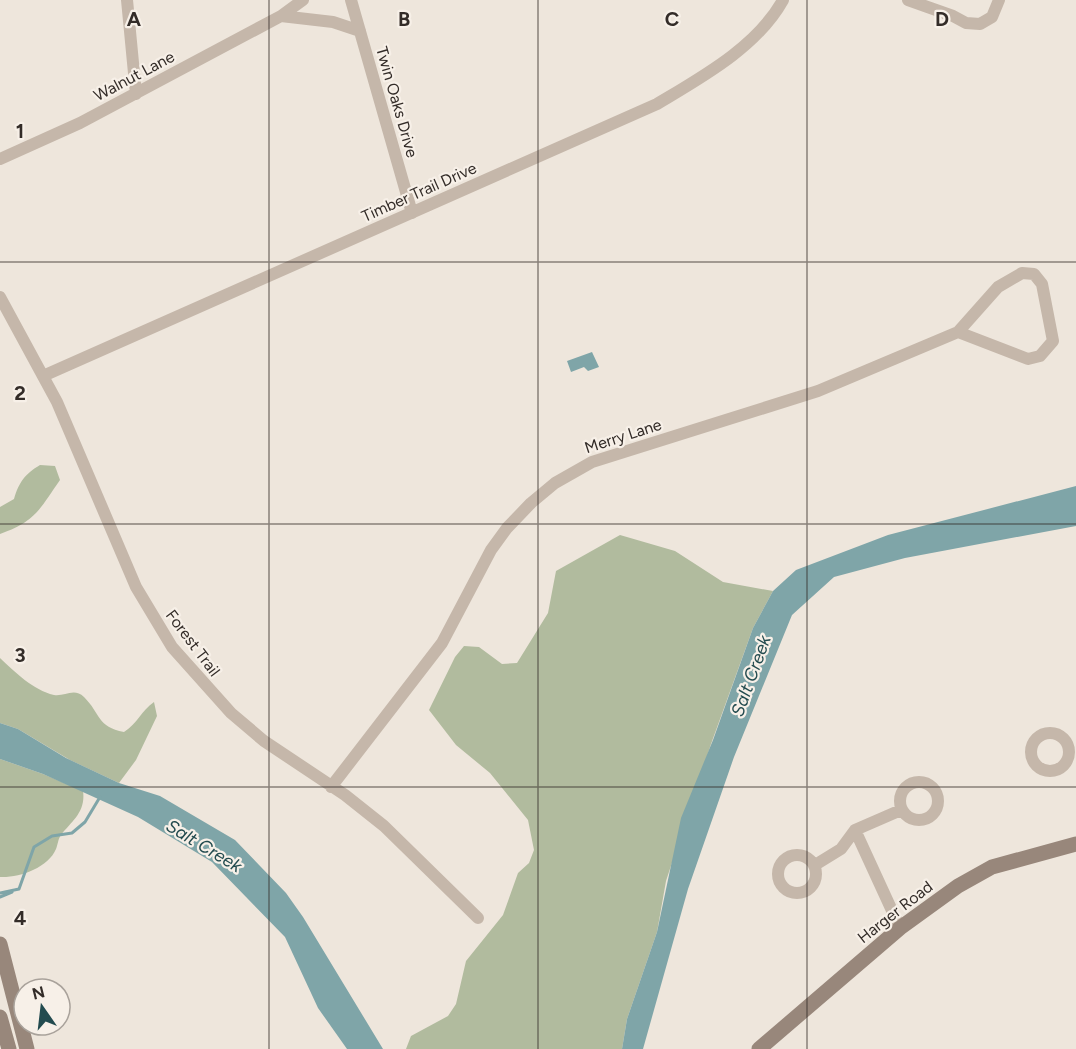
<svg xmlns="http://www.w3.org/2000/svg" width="1076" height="1049" font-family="Figtree,sans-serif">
	<rect width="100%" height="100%" fill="#eee6dc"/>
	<path fill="#b1bb9e" d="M 40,465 L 55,466 L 60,480 C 39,510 36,521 0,534 L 0,507 L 14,499 C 19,482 25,474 40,465 Z
		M 620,535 L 675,551 L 723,582 L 773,591 L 753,628 L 711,744 L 666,881 L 657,932 L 627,1019 L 622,1049 L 406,1049 L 411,1036 L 448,1016 L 456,1004 L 466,961 L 503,915 L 518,873 L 529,863 L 534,850 L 528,820 L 490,773 L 456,745 L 429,710 L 455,657 L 464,646 L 479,647 L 502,664 L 517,663 L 548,613 L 556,571 Z
		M 0,658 C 15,672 33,690 54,695 C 64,697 74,687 84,697 C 101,714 97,727 124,732 C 138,723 141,711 154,702 L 157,716 L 136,760 L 119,783 L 70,760 L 18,729 L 0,723 Z
		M 0,759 L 43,774 L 83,791 C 86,812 72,821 61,835 C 58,839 58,844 56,849 C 48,868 19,878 0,877 Z"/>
	<path fill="#7fa5a8" d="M 592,352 L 599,367 L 588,371 L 584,367 L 571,372 L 567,361 Z
		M 1076,486 L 1076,526 L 905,558 L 834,577 L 792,615 L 734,757 L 688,889 L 643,1049 L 622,1049 L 627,1019 L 657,932 L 681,818 L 713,740 L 753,628 L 773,591 L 796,570 L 888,535 Z
		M 0,723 L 18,729 L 66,758 L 119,783 L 160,796 L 235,840 L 286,893 L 303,917 L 383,1049 L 347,1049 L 318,1008 L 285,937 L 212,862 L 138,817 L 43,774 L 0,759 Z"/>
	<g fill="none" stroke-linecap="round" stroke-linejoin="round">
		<path stroke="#7fa5a8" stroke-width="3" d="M 0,893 L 19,889 L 34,847 L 52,836 L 72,833 L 85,822 L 100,797
			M 0,897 L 12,892"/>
		<path stroke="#c5b7aa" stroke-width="12" d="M 127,0 L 136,94
			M 351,0 L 412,213
			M 908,0 L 953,16 L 966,23 L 980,24 L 992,17 L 999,0
			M 281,16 L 303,0
			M 0,159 L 80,123 L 281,16 L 333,22 L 360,31
			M 0,297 L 57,402 L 136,587 L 172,647 L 231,713 L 264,741 L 345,795 L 384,826 L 478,918
			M 43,376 L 657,104 C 702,77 757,47 783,0
			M1031 752a19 19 0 1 1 38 0a19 19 0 1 1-38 0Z
			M900 801a19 19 0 1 1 38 0a19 19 0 1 1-38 0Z
			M 331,787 L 442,643 L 491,550 L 507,528 L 531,503 L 555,483 L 592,462 L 818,391 L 958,332 L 998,287 L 1022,273 L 1034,274 L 1042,284 L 1053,341 L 1040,356 L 1028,359 L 958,332
			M 855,830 L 900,928
			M778 874a19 19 0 1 1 38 0a19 19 0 1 1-38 0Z
			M 815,865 L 841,849 L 855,830 L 901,810"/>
		<path stroke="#98877b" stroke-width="15" d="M 0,944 L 27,1049
			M 0,1017 L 9,1049
			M 759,1049 L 900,928 L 958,886 L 992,867 L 1076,844"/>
	</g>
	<path fill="none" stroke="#332c28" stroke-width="1.5" stroke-opacity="0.55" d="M 269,0 L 269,1049M 538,0 L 538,1049M 807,0 L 807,1049M 0,262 L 1076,262M 0,524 L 1076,524M 0,787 L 1076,787"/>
	<g text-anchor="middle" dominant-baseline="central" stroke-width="4.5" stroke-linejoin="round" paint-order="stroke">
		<g font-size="16" fill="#332c28" stroke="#f7f0e8">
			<text transform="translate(134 76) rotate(-28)">Walnut Lane</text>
			<text transform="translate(397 102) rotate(74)">Twin Oaks Drive</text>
			<text transform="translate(419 192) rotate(-24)">Timber Trail Drive</text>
			<text transform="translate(623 436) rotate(-18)">Merry Lane</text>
			<text transform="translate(193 643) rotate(53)">Forest Trail</text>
			<text transform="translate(895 912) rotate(-38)">Harger Road</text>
		</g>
		<g font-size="18" font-style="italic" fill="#234b4f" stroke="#f7f0e8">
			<text transform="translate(751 676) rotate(-70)">Salt Creek</text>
			<text transform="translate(204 846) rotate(31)">Salt Creek</text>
		</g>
	</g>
	<g font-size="20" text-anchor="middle" font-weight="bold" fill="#332c28" stroke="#f7f0e8" stroke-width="4.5" stroke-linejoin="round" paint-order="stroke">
		<text x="134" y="26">A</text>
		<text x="404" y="26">B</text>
		<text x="672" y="26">C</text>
		<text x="942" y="26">D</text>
		<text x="20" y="138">1</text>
		<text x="20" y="400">2</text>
		<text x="20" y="662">3</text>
		<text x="20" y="925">4</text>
	</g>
	<g transform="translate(42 1007) rotate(346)"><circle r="28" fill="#f7f0e8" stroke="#a9a29b" stroke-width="1.5"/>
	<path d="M0-4.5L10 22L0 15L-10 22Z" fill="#234b4f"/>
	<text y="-9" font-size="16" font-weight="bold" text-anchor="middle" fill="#332c28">N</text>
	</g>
</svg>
